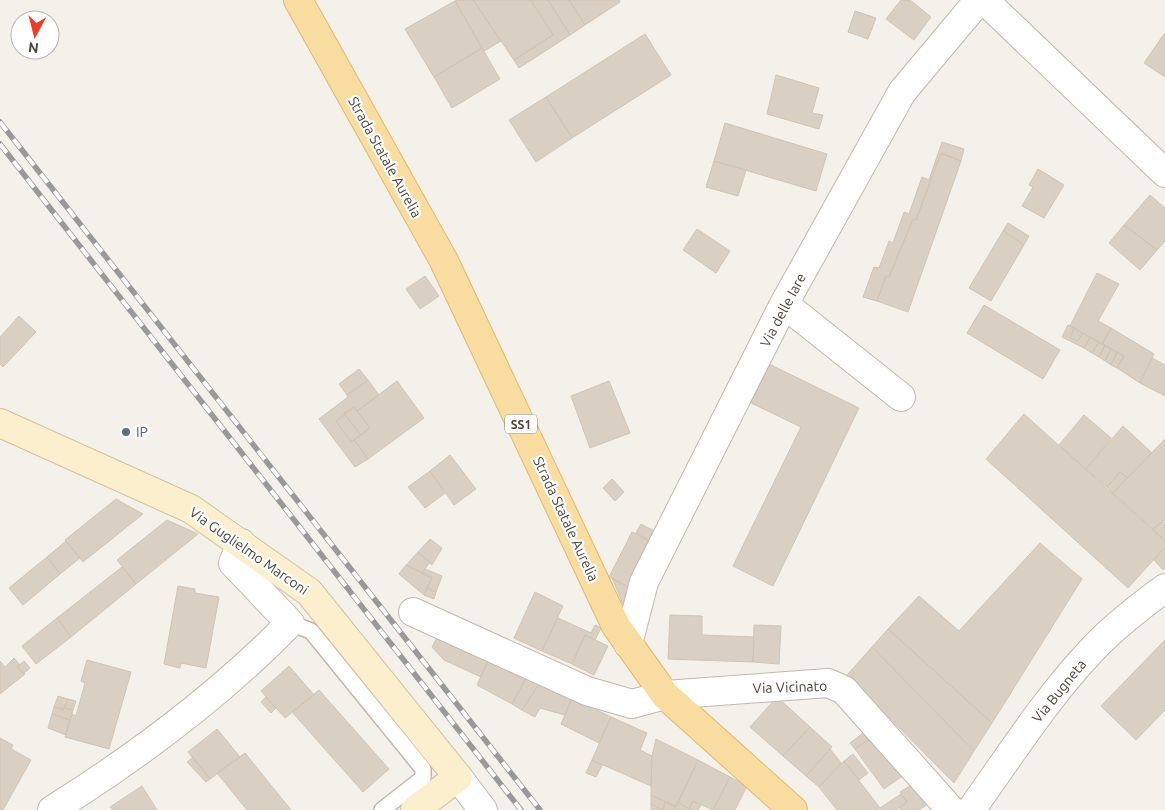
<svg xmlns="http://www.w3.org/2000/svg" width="1165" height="810" font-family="Ubuntu,sans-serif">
	<rect width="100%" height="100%" fill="#f4f1eb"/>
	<path fill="#d9cfc3" stroke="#d0c4b4" d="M 458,0 L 473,0 L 501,41 L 484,51 L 455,1 Z
		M 473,0 L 531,0 L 553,35 L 514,60 Z
		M 531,0 L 548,0 L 570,35 L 519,68 L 514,60 L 553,35 Z
		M 548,0 L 569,0 L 585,25 L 570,35 Z
		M 569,0 L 619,0 L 620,2 L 585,25 Z
		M 901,0 L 910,0 L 931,17 L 914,40 L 886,19 Z
		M 455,1 L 482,48 L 434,77 L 405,29 Z
		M 855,11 L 876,18 L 868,39 L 848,32 Z
		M 645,34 L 671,75 L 572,138 L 546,97 Z
		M 1164,34 L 1165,34 L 1165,77 L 1144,63 Z
		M 482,48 L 500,79 L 452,108 L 434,77 Z
		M 776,75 L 819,88 L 812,113 L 823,115 L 819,129 L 767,114 Z
		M 546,97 L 572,138 L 536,162 L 509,120 Z
		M 725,123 L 827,154 L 816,191 L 714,161 Z
		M 942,142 L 964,149 L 961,161 L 941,153 L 916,220 L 913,219 L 889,277 L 886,276 L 877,301 L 863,297 L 874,267 L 879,268 L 889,241 L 893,243 L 904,212 L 909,214 L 922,177 L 929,180 Z
		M 941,153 L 961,161 L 908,312 L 877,301 L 886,276 L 889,277 L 913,219 L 916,220 Z
		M 714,161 L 746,170 L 738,196 L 706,187 Z
		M 1038,169 L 1064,185 L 1044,218 L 1022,206 L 1033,187 L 1029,185 Z
		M 1150,195 L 1165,208 L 1165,241 L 1157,250 L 1124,225 Z
		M 1008,223 L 1029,236 L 1024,245 L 1003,231 Z
		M 1124,225 L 1157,250 L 1140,270 L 1109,243 Z
		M 697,229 L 730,251 L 716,273 L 683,250 Z
		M 1003,231 L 1024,245 L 991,301 L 969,288 Z
		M 1097,273 L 1119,284 L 1098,321 L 1111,328 L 1102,344 L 1070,326 Z
		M 425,276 L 439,296 L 420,309 L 406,289 Z
		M 984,305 L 1060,350 L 1043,379 L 967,333 Z
		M 19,316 L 36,332 L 3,367 L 0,364 L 0,337 Z
		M 1068,325 L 1074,328 L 1070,338 L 1078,341 L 1083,333 L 1090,337 L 1084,348 L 1062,337 Z
		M 1074,328 L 1083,333 L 1078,341 L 1070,338 Z
		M 1111,328 L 1154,354 L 1140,383 L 1117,368 L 1124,356 L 1102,344 Z
		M 1090,337 L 1099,342 L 1092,353 L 1084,348 Z
		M 1099,342 L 1105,345 L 1099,357 L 1092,353 Z
		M 1105,345 L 1111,349 L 1105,361 L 1099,357 Z
		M 1111,349 L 1117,353 L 1111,365 L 1105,361 Z
		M 1117,353 L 1124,356 L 1117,368 L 1111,365 Z
		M 1152,358 L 1165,365 L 1165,396 L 1140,383 Z
		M 769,364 L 859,408 L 773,586 L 733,566 L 801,427 L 751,403 Z
		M 359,369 L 368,380 L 347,395 L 339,384 Z
		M 368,380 L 379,395 L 357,411 L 354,407 L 336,421 L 351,442 L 354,440 L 368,459 L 355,467 L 319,419 L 348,397 L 347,395 Z
		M 397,381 L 424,418 L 368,459 L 354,440 L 370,428 L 357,411 Z
		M 609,381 L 630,433 L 590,448 L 571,396 Z
		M 354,407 L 370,428 L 361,435 L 344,413 Z
		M 1024,414 L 1165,541 L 1165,547 L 1128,588 L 986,459 Z
		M 345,415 L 361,435 L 351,442 L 336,421 Z
		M 1084,415 L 1111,438 L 1086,469 L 1059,445 Z
		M 1123,426 L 1152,453 L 1127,478 L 1120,472 L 1107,487 L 1086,469 Z
		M 1165,439 L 1165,520 L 1153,529 L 1113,493 Z
		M 450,455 L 476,489 L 454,505 L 430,471 Z
		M 430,471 L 445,493 L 425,508 L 408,487 Z
		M 1120,472 L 1127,478 L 1113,493 L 1107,487 Z
		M 612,479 L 624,492 L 615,501 L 603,488 Z
		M 116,499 L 143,514 L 83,562 L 65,540 Z
		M 167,520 L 198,534 L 136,584 L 117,560 Z
		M 1163,521 L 1165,524 L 1165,541 L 1153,529 Z
		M 641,524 L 660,534 L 655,544 L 636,533 Z
		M 632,532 L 655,544 L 632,589 L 609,577 Z
		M 430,539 L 442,548 L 432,565 L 418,552 Z
		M 66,541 L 80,558 L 60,574 L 47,557 Z
		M 1040,543 L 1082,579 L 992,723 L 888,629 L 919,596 L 959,631 Z
		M 1165,547 L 1165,568 L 1163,570 L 1154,560 Z
		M 418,552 L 430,562 L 422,573 L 406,565 Z
		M 47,557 L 60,574 L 23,605 L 9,588 Z
		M 406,565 L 432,578 L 424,595 L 399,574 Z
		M 122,567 L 136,584 L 71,637 L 57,618 Z
		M 425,569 L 442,576 L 436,592 L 427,588 L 432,578 L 422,573 Z
		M 612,578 L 630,588 L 623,604 Z
		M 178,586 L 195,589 L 195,593 L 219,597 L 206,668 L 181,663 L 180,668 L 164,664 Z
		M 427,588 L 436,592 L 434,599 L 424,595 Z
		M 535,592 L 563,606 L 542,651 L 514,638 Z
		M 670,615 L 702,616 L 702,635 L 754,637 L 753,662 L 668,659 Z
		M 57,618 L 71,637 L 36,664 L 22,646 Z
		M 558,618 L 591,633 L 595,625 L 601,628 L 595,640 L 585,635 L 572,664 L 542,651 Z
		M 754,625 L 781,626 L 779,664 L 753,662 Z
		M 888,629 L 992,723 L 974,751 L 872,647 Z
		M 585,635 L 608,646 L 594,675 L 572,664 Z
		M 438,636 L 488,661 L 481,677 L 444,660 L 432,647 Z
		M 1165,640 L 1165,710 L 1136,740 L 1101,706 Z
		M 872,647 L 974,751 L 954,783 L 847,675 Z
		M 14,658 L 20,665 L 17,667 L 25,674 L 0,694 L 0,661 L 5,667 Z
		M 87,660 L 131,672 L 109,749 L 65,737 L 72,714 L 76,716 L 85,683 L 81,681 Z
		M 24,661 L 30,668 L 23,674 L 17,667 Z
		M 488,661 L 525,680 L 512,704 L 477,685 Z
		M 289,666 L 314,695 L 285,718 L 261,691 Z
		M 528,675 L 541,681 L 522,710 L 512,704 Z
		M 541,681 L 572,698 L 565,715 L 540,708 L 535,717 L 522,710 Z
		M 319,690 L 389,769 L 363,792 L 292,712 Z
		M 58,696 L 68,699 L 63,710 L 54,707 Z
		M 266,697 L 276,708 L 271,713 L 261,702 Z
		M 777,697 L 810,727 L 783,756 L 750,727 Z
		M 572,698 L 611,717 L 599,743 L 561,724 Z
		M 68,699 L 76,701 L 73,710 L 65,708 Z
		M 54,707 L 73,710 L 70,720 L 52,714 Z
		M 52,714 L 70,720 L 66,735 L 48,728 Z
		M 611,717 L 647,733 L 640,750 L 652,756 L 651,786 L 592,760 Z
		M 810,727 L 832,747 L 806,776 L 783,756 Z
		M 217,729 L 240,757 L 210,779 L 188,752 Z
		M 863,733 L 868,740 L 855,749 L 850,743 Z
		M 876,734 L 905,774 L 884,789 L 855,749 Z
		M 0,738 L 13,745 L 11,749 L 31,760 L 3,810 L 0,810 Z
		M 656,739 L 698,760 L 676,807 L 651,795 L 652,756 Z
		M 830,749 L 841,763 L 819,787 L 806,776 Z
		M 245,753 L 291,810 L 247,810 L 217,773 Z
		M 853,754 L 868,773 L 859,780 L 844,761 Z
		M 193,757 L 210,779 L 206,782 L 187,762 Z
		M 592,760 L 602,765 L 596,777 L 586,773 Z
		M 698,760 L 730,777 L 713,810 L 693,801 L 689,809 L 678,802 Z
		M 844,761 L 880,808 L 877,810 L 837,810 L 819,787 Z
		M 730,777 L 747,786 L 735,810 L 713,810 Z
		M 913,784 L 928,804 L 919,810 L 901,810 L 899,808 L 907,802 L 900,792 Z
		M 142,786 L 157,810 L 113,810 L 110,807 Z
		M 901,794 L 907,802 L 896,810 L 882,810 L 880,808 Z
		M 651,795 L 665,802 L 663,810 L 651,804 Z
		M 693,801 L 701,805 L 698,810 L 673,810 L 678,802 L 689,809 Z
		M 665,802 L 675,806 L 673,810 L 651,810 L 651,804 L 663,810 Z"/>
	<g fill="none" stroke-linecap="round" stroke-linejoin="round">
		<defs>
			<path id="lane" d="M 290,623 L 311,631 L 423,769 L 423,778 L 382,810"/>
			<path id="street" d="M 984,0 L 1165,173
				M 784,304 L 901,397
				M 413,612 L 587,691 L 632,704 L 665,695 L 828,683 L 844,690 L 951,810
				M 628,644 L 644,582 L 784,304 L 902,92 L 979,0
				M 458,777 L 483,810
				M 52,810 C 138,756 219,696 290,623 L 233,563 L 241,543
				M 971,810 C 1009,757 1045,700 1090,652 C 1112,628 1138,608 1165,588"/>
			<path id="secondary" d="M 0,423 L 191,509 L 309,592 L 458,777 L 415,810"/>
			<path id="primary" d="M 298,0 L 444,261 L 616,626 L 665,695 L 793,810"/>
		</defs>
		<use href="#lane" stroke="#c0b8ad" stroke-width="18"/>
		<use href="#street" stroke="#c0b8ad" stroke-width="30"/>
		<use href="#secondary" stroke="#d2c29c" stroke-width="30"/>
		<use href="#primary" stroke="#dfb86f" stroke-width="30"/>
		<use href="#lane" stroke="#fff" stroke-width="15"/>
		<use href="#street" stroke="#fff" stroke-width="28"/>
		<use href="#secondary" stroke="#fcefcd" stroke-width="28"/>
		<use href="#primary" stroke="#f9dc9f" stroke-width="28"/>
		<defs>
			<path id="rail" d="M 0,122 L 540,810
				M 0,144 L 521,810"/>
		</defs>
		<use href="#rail" stroke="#999" stroke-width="5.5"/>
		<use href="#rail" stroke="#fff" stroke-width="4" stroke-dasharray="11" stroke-linecap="butt"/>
	</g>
	<circle fill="#5c6f8a" stroke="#fff" stroke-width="2" cx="126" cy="432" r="5"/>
	<g text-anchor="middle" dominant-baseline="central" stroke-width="4.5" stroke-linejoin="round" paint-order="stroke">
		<rect fill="#fff" stroke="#7f7b74" stroke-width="1" x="505" y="414.5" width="32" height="19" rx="4"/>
		<g font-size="12" font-weight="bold" fill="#484239">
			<text x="521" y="424">SS1</text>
		</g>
		<g font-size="14" fill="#484239" stroke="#fff">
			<text transform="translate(385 157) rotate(61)">Strada Statale Aurelia</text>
			<text transform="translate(783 310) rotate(-62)">Via delle Iare</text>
			<text transform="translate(566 519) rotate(65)">Strada Statale Aurelia</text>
			<text transform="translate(249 551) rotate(35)">Via Guglielmo Marconi</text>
			<text transform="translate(790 687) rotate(-2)">Via Vicinato</text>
			<text transform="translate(1059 691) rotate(-51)">Via Bugneta</text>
		</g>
		<g font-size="14" fill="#4e5e75" stroke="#fff" text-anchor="start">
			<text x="136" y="432">IP</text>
		</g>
	</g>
	<g transform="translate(35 35) rotate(187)"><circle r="24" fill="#ffffff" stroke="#b6b3b0"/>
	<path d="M0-4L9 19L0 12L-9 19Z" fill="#ef3c27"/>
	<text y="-8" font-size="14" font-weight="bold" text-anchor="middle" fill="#484239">N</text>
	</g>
</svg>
